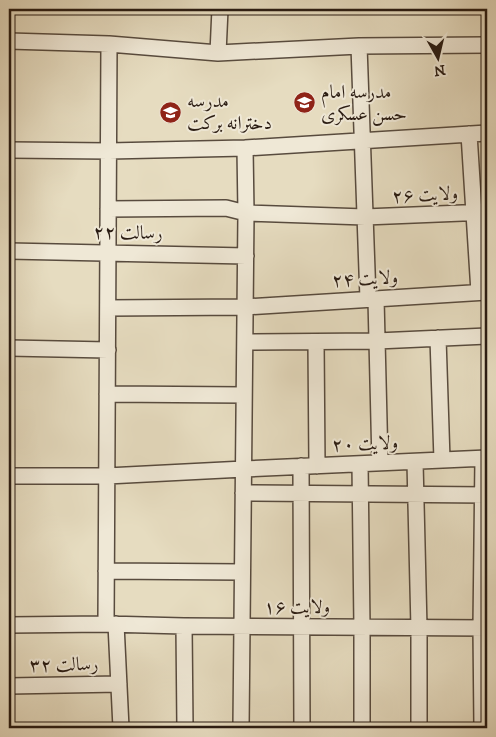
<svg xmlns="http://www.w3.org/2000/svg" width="496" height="737" font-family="'IM FELL DW Pica',Amiri,serif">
	<rect width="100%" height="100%" fill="#e6dcc0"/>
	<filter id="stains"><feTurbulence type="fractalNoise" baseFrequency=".004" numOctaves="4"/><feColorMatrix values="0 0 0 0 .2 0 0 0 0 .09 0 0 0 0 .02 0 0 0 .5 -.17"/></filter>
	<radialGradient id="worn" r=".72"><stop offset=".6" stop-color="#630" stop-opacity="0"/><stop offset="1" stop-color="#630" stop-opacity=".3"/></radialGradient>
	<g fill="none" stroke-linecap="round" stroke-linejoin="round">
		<defs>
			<path id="minor" d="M 9,41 L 109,44 L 218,53 L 359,46 L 487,45
				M 359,46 L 368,299
				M 218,53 L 220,9
				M 469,134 L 479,292
				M 9,150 L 109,151 L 245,148 L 487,133
				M 108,209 L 226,208 L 246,213 L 365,217 L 487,212
				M 9,251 L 246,256
				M 376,299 L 380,463
				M 108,308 L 245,307 L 487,292
				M 438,338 L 442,460
				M 245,342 L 377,341 L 487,336
				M 316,342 L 317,466
				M 9,348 L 108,350
				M 107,394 L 244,395
				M 415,462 L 419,628 L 419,728
				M 360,464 L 362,627 L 362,728
				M 301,466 L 302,728
				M 9,476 L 107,476 L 244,469 L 487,458
				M 243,493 L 487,495
				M 106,571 L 242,572
				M 106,624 L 109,44
				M 116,624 L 121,728
				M 9,625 L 106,624 L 184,626 L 487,628
				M 184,626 L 185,728
				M 9,686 L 119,684
				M 241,728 L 246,213 L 245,148
				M 482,728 L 481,628 L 483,458"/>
		</defs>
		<use href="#minor" stroke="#584b3e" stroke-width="18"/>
		<use href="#minor" stroke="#efe8d6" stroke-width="15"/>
	</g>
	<defs>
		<symbol id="school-disc" viewBox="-11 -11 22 22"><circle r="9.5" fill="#8f2418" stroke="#efe8d6"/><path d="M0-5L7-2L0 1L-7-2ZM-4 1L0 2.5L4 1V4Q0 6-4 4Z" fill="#fff"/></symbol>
	</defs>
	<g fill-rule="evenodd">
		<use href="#school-disc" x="292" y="90" width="25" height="25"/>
		<use href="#school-disc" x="158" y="100" width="25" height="25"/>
	</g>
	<g text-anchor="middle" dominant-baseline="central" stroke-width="4" stroke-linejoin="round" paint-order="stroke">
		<g font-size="19" fill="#291b12" stroke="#efe8d6" text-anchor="start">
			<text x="321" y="92">مدرسه امام<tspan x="321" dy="22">حسن عسکری</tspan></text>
			<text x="187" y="101">مدرسه<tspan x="187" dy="22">دخترانه برکت</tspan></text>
		</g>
		<g font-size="19" fill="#291b12" stroke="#efe8d6">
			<text transform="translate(425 195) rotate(-3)">ولایت ۲۶</text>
			<text transform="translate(128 233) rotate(1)">رسالت ۲۲</text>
			<text transform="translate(365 279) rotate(-3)">ولایت ۲۴</text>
			<text transform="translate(365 444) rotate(-2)">ولایت ۲۰</text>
			<text x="297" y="607">ولایت ۱۶</text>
			<text transform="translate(64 665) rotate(-1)">رسالت ۳۲</text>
		</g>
	</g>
	<rect width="496" height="737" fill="none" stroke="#e6dcc0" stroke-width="30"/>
	<rect x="10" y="10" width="476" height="717" fill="none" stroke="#291b12" stroke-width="2.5"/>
	<rect x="15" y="15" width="466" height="707" fill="none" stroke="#291b12"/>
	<g transform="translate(438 58) rotate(172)" stroke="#efe8d6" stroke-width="4" paint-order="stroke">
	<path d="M0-4L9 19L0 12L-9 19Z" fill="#291b12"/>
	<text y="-8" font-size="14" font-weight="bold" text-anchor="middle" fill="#291b12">N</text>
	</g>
	<rect width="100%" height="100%" filter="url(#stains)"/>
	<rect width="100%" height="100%" fill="url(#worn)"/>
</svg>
